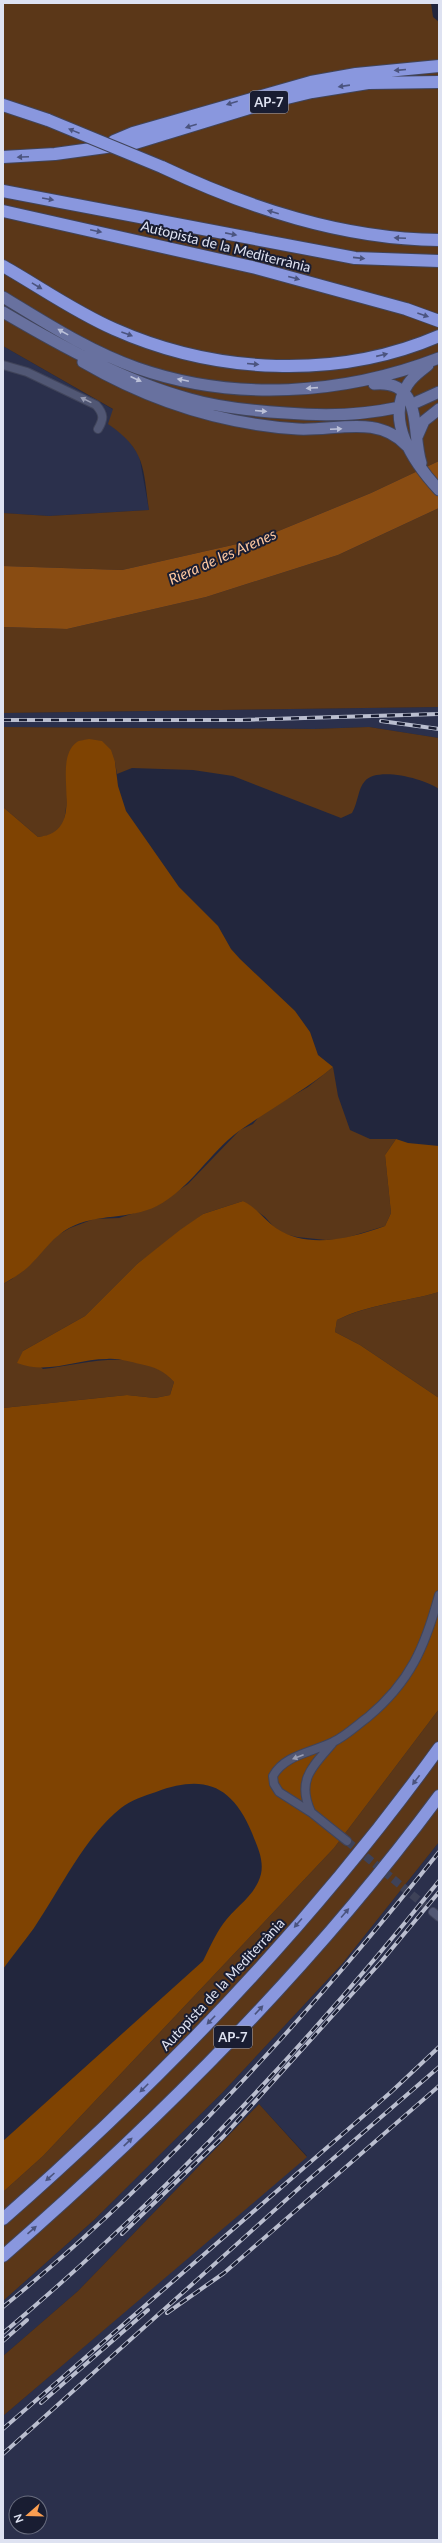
<svg xmlns="http://www.w3.org/2000/svg" width="442" height="2543" font-family="Lato,sans-serif">
	<rect width="100%" height="100%" fill="#22263d"/>
	<path fill="#2b304c" fill-rule="evenodd" d="M 3,346 L 114,410 L 109,424 L 126,437 L 139,455 L 149,510 L 49,516 L 3,513 Z
		M 439,707 L 439,738 L 369,727 L 314,729 L 3,727 L 3,713 Z
		M 439,1842 L 439,2538 L 436,2540 L 3,2540 L 3,2416 L 307,2156 L 259,2104 L 78,2291 L 3,2356 L 3,2301 L 94,2220 L 222,2093 L 342,1964 ZM 16,2503 L 40,2503 L 40,2527 L 16,2527 Z"/>
	<path fill="#5b3718" d="M 3,3 L 431,3 L 433,17 L 439,22 L 439,461 L 371,493 L 259,539 L 122,570 L 3,566 L 3,513 L 49,516 L 149,510 C 143,468 146,450 108,424 L 113,409 L 3,346 Z
		M 439,508 L 439,707 L 3,713 L 3,627 L 67,629 L 206,597 L 338,555 Z
		M 3,727 L 314,729 L 369,727 L 439,738 L 439,789 C 426,779 377,766 365,781 C 358,788 358,803 352,813 L 341,818 L 233,776 L 193,770 L 132,768 L 117,774 L 115,762 L 69,753 C 68,767 68,820 61,828 C 55,835 47,836 38,837 L 3,807 Z
		M 333,1067 L 338,1096 L 350,1130 L 370,1139 L 396,1139 L 385,1155 L 391,1213 L 385,1226 L 342,1239 L 326,1240 L 297,1237 L 285,1234 L 274,1227 L 265,1217 L 243,1201 L 203,1214 L 137,1264 L 85,1316 L 23,1351 L 43,1369 C 85,1364 142,1345 174,1382 L 170,1395 L 155,1398 L 127,1395 L 3,1408 L 3,1284 L 12,1279 L 58,1235 L 70,1228 L 94,1219 L 119,1218 L 156,1206 L 188,1184 L 240,1130 L 253,1124 L 261,1114 L 308,1087 Z
		M 439,1292 L 439,1398 L 360,1345 L 335,1332 L 337,1320 C 370,1304 405,1302 439,1292 Z
		M 439,1709 L 439,1842 L 342,1964 L 222,2093 L 94,2220 L 3,2301 L 3,2192 L 43,2156 L 334,1848 Z
		M 259,2104 L 307,2157 L 3,2416 L 3,2356 L 78,2291 Z"/>
	<path fill="#7f4302" d="M 89,739 L 102,741 L 111,750 L 115,762 L 118,786 L 126,811 L 179,887 L 218,926 L 231,949 L 240,959 L 295,1011 L 310,1032 L 318,1055 L 333,1067 C 304,1091 270,1109 239,1131 C 209,1153 191,1188 157,1206 C 129,1220 97,1213 69,1228 C 53,1237 45,1250 32,1263 C 24,1272 13,1278 3,1284 L 3,807 L 38,837 C 91,832 48,763 77,742 C 80,740 86,740 89,739 Z
		M 396,1139 L 408,1143 L 439,1146 L 439,1292 C 405,1302 369,1304 337,1320 L 335,1332 L 360,1345 L 439,1398 L 439,1709 L 334,1848 L 43,2156 L 3,2192 L 3,2141 L 203,1961 C 209,1949 215,1935 223,1924 C 235,1906 255,1897 261,1874 C 264,1859 257,1846 252,1833 C 232,1785 204,1774 156,1792 C 144,1796 131,1800 121,1808 C 86,1835 59,1891 34,1928 C 24,1942 13,1955 3,1969 L 3,1408 L 127,1395 L 155,1398 L 170,1395 L 174,1382 C 164,1371 155,1367 140,1364 C 130,1362 119,1358 107,1359 C 76,1359 48,1375 17,1363 L 23,1351 L 85,1316 L 137,1264 L 180,1230 L 203,1214 L 243,1201 C 257,1208 263,1219 276,1228 C 308,1250 351,1238 385,1226 L 391,1213 L 385,1155 Z"/>
	<path fill="#894c12" d="M 439,461 L 439,508 L 338,555 L 206,597 L 67,629 L 3,627 L 3,566 L 122,570 L 259,539 L 371,493 Z"/>
	<g fill="none" stroke-linecap="round" stroke-linejoin="round">
		<path stroke="#3e4258" stroke-width="8" stroke-dasharray="8 4" stroke-linecap="butt" d="M 347,1841 L 433,1912"/>
		<defs>
			<path id="street" d="M 3,365 L 27,372 L 96,405 C 104,414 104,419 98,429
				M 311,1812 C 296,1780 313,1766 332,1744
				M 347,1841 L 312,1813 L 279,1792 L 274,1784 L 273,1776 C 284,1755 313,1752 333,1742 C 346,1736 357,1725 368,1717 C 410,1682 425,1647 439,1595
				M 433,1912 L 439,1917"/>
			<path id="secondary" d="M 3,297 C 46,323 89,351 137,368 C 234,402 343,395 439,358
				M 3,312 C 61,346 124,381 190,399 C 221,408 254,411 286,413 C 323,416 358,416 395,408
				M 83,362 C 150,401 221,424 298,429 C 336,431 378,414 407,446
				M 428,365 C 421,371 413,376 408,384 C 384,420 414,463 439,490
				M 374,384 C 424,379 411,431 421,463
				M 417,402 L 439,392
				M 417,437 L 424,421 L 439,409"/>
			<path id="highway" d="M 3,105 L 48,120
				M 114,141 L 133,133 L 311,82 L 356,74 L 439,66
				M 3,157 L 55,154 L 135,143 L 266,103 L 312,92 L 368,83 L 439,82
				M 162,167 C 249,208 342,239 439,240
				M 3,191 L 355,258 L 439,261
				M 3,211 L 256,268 L 406,309 L 439,321
				M 3,266 C 40,287 75,312 114,329 C 215,374 337,380 439,336
				M 3,2219 C 164,2078 314,1921 439,1748
				M 3,2256 C 162,2117 313,1966 439,1796"/>
		</defs>
		<use href="#street" stroke="#40445a" stroke-width="10"/>
		<use href="#secondary" stroke="#40445a" stroke-width="13"/>
		<use href="#highway" stroke="#40445a" stroke-width="14"/>
		<use href="#street" stroke="#515774" stroke-width="8"/>
		<use href="#secondary" stroke="#68719f" stroke-width="11"/>
		<use href="#highway" stroke="#8997de" stroke-width="12"/>
		<defs>
			<path id="rail" d="M 3,720 L 241,720 L 439,714
				M 381,721 L 439,729
				M 122,2234 L 223,2137 L 380,1963 L 439,1892
				M 3,2307 C 166,2174 308,2016 439,1852
				M 167,2313 L 224,2273 L 439,2086
				M 3,2333 C 163,2199 308,2044 439,1881
				M 3,2341 L 27,2320
				M 41,2403 L 148,2310
				M 3,2429 L 391,2092 L 439,2047
				M 3,2454 L 306,2182 L 439,2067"/>
		</defs>
		<use href="#rail" stroke="#babecf" stroke-width="4"/>
		<use href="#rail" stroke="#191d32" stroke-width="2.5" stroke-dasharray="8" stroke-linecap="butt"/>
		<defs>
			<path id="highway-bridge" d="M 48,120 L 162,167"/>
		</defs>
		<use href="#highway-bridge" stroke="#40445a" stroke-width="14" stroke-linecap="butt"/>
		<use href="#highway-bridge" stroke="#8997de" stroke-width="12"/>
	</g>
	<defs><path id="oneway-solid" d="M-6-.8H1V-3.2L6.5 0L1 3.2V.8H-6Z"/></defs>
	<g fill="#4b547f">
		<use href="#oneway-solid" transform="translate(400 70) rotate(175)"/>
		<use href="#oneway-solid" transform="translate(344 86) rotate(172)"/>
		<use href="#oneway-solid" transform="translate(232 103) rotate(163)"/>
		<use href="#oneway-solid" transform="translate(191 126) rotate(163)"/>
		<use href="#oneway-solid" transform="translate(74 131) rotate(-158)"/>
		<use href="#oneway-solid" transform="translate(23 157) rotate(177)"/>
		<use href="#oneway-solid" transform="translate(48 199) rotate(10)"/>
		<use href="#oneway-solid" transform="translate(273 212) rotate(-164)"/>
		<use href="#oneway-solid" transform="translate(96 231) rotate(12)"/>
		<use href="#oneway-solid" transform="translate(231 234) rotate(11)"/>
		<use href="#oneway-solid" transform="translate(400 238) rotate(-177)"/>
		<use href="#oneway-solid" transform="translate(359 258) rotate(6)"/>
		<use href="#oneway-solid" transform="translate(294 278) rotate(15)"/>
		<use href="#oneway-solid" transform="translate(37 286) rotate(31)"/>
		<use href="#oneway-solid" transform="translate(423 315) rotate(19)"/>
		<use href="#oneway-solid" transform="translate(127 334) rotate(20)"/>
		<use href="#oneway-solid" transform="translate(382 355) rotate(-13)"/>
		<use href="#oneway-solid" transform="translate(253 364) rotate(5)"/>
		<use href="#oneway-solid" transform="translate(416 1780) rotate(127)"/>
		<use href="#oneway-solid" transform="translate(345 1913) rotate(-49)"/>
		<use href="#oneway-solid" transform="translate(298 1923) rotate(131)"/>
		<use href="#oneway-solid" transform="translate(259 2010) rotate(-47)"/>
		<use href="#oneway-solid" transform="translate(211 2020) rotate(134)"/>
		<use href="#oneway-solid" transform="translate(144 2088) rotate(135)"/>
		<use href="#oneway-solid" transform="translate(128 2142) rotate(-44)"/>
		<use href="#oneway-solid" transform="translate(50 2177) rotate(138)"/>
		<use href="#oneway-solid" transform="translate(32 2230) rotate(-41)"/>
	</g>
	<g fill="#bbc0d8">
		<use href="#oneway-solid" transform="translate(63 332) rotate(-151)"/>
		<use href="#oneway-solid" transform="translate(136 379) rotate(24)"/>
		<use href="#oneway-solid" transform="translate(183 380) rotate(-168)"/>
		<use href="#oneway-solid" transform="translate(312 388) rotate(176)"/>
		<use href="#oneway-solid" transform="translate(261 411) rotate(5)"/>
		<use href="#oneway-solid" transform="translate(336 429) rotate(-3)"/>
	</g>
	<g fill="#989cb2">
		<use href="#oneway-solid" transform="translate(86 400) rotate(-154)"/>
		<use href="#oneway-solid" transform="translate(298 1757) rotate(159)"/>
	</g>
	<g text-anchor="middle" dominant-baseline="central" stroke-width="4" stroke-linejoin="round" paint-order="stroke">
		<g fill="#191d32" stroke="#a3a7b8" stroke-width="1">
			<rect x="250" y="91" width="38" height="22" rx="3"/>
			<rect x="214" y="2026" width="38" height="22" rx="3"/>
		</g>
		<g font-size="13" font-weight="bold" fill="#dee2f1">
			<text x="269" y="102">AP-7</text>
			<text x="233" y="2037">AP-7</text>
		</g>
		<g font-size="14" fill="#dee2f1" stroke="#191d32">
			<text transform="translate(226 246) rotate(14)">Autopista de la Mediterrània</text>
			<text transform="translate(222 1984) rotate(-47)">Autopista de la Mediterrània</text>
		</g>
		<g font-size="15" font-style="italic" fill="#fec8a0" stroke="#191d32">
			<text transform="translate(222 556) rotate(-24)">Riera de les Arenes</text>
		</g>
	</g>
	<rect width="442" height="2543" fill="none" stroke="#dee2f1" stroke-width="8"/>
	<g transform="translate(28 2515) rotate(250)"><circle r="19" fill="#191d32" stroke="#686c7e"/>
	<path d="M0-3L7 15L0 10L-7 15Z" fill="#fb9e51"/>
	<text y="-6" font-size="11" font-weight="bold" text-anchor="middle" fill="#dee2f1">N</text>
	</g>
</svg>
